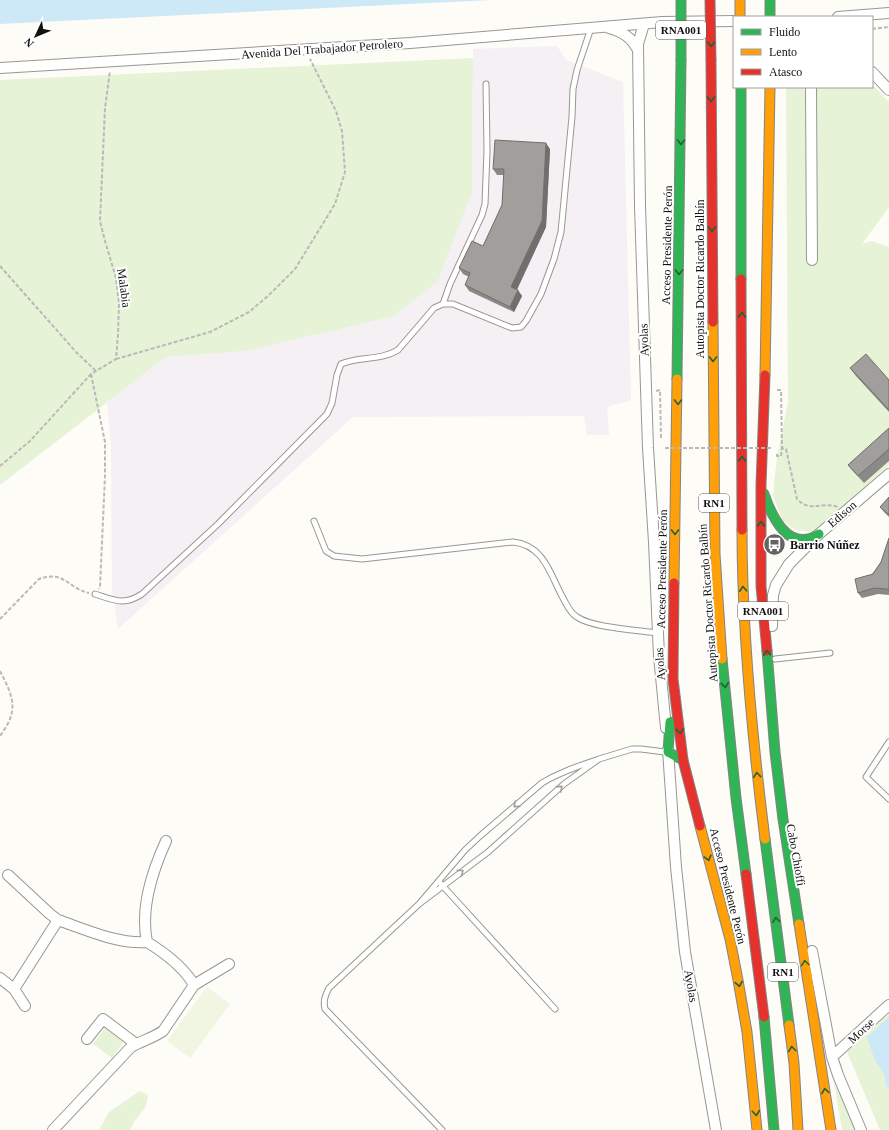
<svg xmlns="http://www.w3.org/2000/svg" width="889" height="1130" font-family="Georgia,serif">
	<rect width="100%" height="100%" fill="#fdfcf7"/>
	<path fill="#f5f0f3" d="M 557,46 L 566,60 L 623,82 L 631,400 L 607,407 L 609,435 L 587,435 L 584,416 L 353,417 L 118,629 L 112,588 L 111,446 L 107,403 L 166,357 L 246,351 L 472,192 L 473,49 Z"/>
	<path fill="#e7f3d7" d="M 473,58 L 472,192 L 438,281 L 394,316 L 246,351 L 166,357 L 0,485 L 0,80 Z
		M 872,84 L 889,102 L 889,207 L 862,244 L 872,241 L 889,247 L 889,465 L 845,505 L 822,528 L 811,532 L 796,530 L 782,520 L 773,496 L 774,482 L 777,458 L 788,402 L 786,87 L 872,87 Z
		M 889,1014 L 889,1130 L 880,1130 L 847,1052 Z
		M 105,1028 L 123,1042 L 112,1058 L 93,1044 Z
		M 833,1077 L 856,1130 L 842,1130 Z
		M 140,1091 L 148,1095 L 146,1106 L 134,1122 L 130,1130 L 99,1130 L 109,1112 Z"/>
	<path fill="#f0f6e1" d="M 207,987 L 230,1004 L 190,1058 L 167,1041 Z"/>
	<path fill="#cde8f7" d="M 0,0 L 491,0 L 0,24 Z
		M 889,1017 L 889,1088 L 886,1086 L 884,1073 L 875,1061 L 867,1037 Z"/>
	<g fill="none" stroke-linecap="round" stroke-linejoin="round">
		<defs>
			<path id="lane" d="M 443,304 L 450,284 L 482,215 L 485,204 L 487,151 L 486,84
				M 314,521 L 326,551 L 334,556 L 362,559 L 513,542 C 544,545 550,574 563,598 C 567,605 570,613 577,617 C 593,628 638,630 658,633
				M 95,594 C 114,600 124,606 142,594 L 218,524 L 327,414 L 332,403 L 337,375 L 341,364 C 359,356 380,361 398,350 L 434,308 L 443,304 L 453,304 L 512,328 L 521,327 L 526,321 L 541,294 L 554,259 L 561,232 L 572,117 L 573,89 L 577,70 L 591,28
				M 775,659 L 830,653
				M 889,742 L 866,777 L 889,799
				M 599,759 L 632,749 L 641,749 L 665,752
				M 441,884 L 555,1009
				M 419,904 L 488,852 L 564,784 L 599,759 C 579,766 560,772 542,783 L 480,836 L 465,850 L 419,904 L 329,988 C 325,996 323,1001 325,1009 L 442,1130"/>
			<path id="street" d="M 838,17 L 889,13
				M 644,24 L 638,44 L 640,206 L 648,448 L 654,542 L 659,656 L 666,728
				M 609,28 C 623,32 631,37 638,50
				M 0,68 L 410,43 L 662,22 L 734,21
				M 872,72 L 889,90
				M 811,87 L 812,260
				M 772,626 L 773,595 L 776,585 L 789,564 L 819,534 L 889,474
				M 668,750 L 676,867 L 685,952 L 716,1130
				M 8,875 L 50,914 L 58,920
				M 812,951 L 832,1057 L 838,1075 L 861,1130
				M 0,978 L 14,989 L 25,1006
				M 194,985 L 229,964
				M 14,989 L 58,920 C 87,930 117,944 147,942
				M 87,1039 L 103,1019 L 136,1044
				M 832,1057 L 889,1005
				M 53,1130 L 131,1047 C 141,1041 153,1038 163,1031 L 194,985 C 183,966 165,953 147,942 C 140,908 152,872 166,841"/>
			<path id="fast" d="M 770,0 L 770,17
				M 741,87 L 741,279
				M 677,379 L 681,61
				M 764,494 C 772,517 789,554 819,534
				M 767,651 L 775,752 L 783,819 L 799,924
				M 722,659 L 736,798 L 746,874
				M 670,722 L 668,752 L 683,760
				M 765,839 L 789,1025
				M 764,1017 L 774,1130"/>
			<path id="slow" d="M 740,0 L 740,17
				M 713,322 L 715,554 L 722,659
				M 765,375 L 770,87
				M 742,530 C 742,633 752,736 765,839
				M 674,583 L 677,379
				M 700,826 L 730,939 L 738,980 L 747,1032 L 757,1130
				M 799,924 L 831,1130
				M 789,1025 L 794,1063 L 798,1130"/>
			<path id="jam" d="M 711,60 L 713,322
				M 741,279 L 742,530
				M 765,375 L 761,485 L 761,586 L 767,651
				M 674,583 L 673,679 L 683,760 L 700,826
				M 746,874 L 764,1017"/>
		</defs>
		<use href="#lane" stroke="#979795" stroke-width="7"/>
		<use href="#street" stroke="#979795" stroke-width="12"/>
		<use href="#fast" stroke="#858482" stroke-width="11"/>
		<use href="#slow" stroke="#858482" stroke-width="11"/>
		<use href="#jam" stroke="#858482" stroke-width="11"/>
		<path stroke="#b9b9b8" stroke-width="2" stroke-dasharray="4 2" stroke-linecap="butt" d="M 872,29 L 889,27
			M 0,266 L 76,352 L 96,371
			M 116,359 L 210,332 L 249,312 L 268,296 L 295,269 L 335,204 L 345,172 L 342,131 L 336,111 L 310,59
			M 91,374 L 105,442 L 105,476 L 100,587 L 99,589
			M 777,390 L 781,390 L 782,448 L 786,449 L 797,499 C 810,513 822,501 838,507
			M 656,391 L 660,390 L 661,439
			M 777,454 L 777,456 L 781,456 L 782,448
			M 0,466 L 30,441 L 91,374 L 116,359 L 118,334 L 119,303 L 116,278 L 105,241 L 100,221 L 105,108 L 110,71
			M 0,619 L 39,579 C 65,570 67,588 89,593
			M 0,671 C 7,685 16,700 11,716 C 9,723 4,730 0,736"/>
		<use href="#lane" stroke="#fffffe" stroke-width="5"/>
		<use href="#street" stroke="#fffffe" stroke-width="10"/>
		<use href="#fast" stroke="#30b455" stroke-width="9"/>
		<use href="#slow" stroke="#ff9f0a" stroke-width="9"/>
		<use href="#jam" stroke="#e5322d" stroke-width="9"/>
		<defs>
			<path id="fast-bridge" d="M 681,0 L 681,61"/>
			<path id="jam-bridge" d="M 710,0 L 711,60"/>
		</defs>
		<use href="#fast-bridge" stroke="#858482" stroke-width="11" stroke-linecap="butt"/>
		<use href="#jam-bridge" stroke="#858482" stroke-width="11" stroke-linecap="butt"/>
		<path stroke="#b9b9b8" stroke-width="2" stroke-dasharray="4 2" stroke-linecap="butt" d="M 665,448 L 773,448"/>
		<use href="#fast-bridge" stroke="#30b455" stroke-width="9"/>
		<use href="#jam-bridge" stroke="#e5322d" stroke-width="9"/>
	</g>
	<path fill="#8a8986" d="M 550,149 L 546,227 L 517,290 L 522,296 L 514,312 L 469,291 L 465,285 L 469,277 L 463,274 L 459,268 L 483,246 L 502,205 L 504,175 L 497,175 L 493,169 Z
		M 850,368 L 889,380 L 889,412 L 856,376 Z
		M 889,428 L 889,461 L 864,483 L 854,472 L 848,465 Z
		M 889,497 L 889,517 L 884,512 L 880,507 Z
		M 889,538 L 889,595 L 878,594 L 862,598 L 858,593 L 881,562 Z"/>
	<path fill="#716f6d" d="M 546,143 L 550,149 L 546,227 L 515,293 L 511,287 Z
		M 518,290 L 522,296 L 514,312 L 510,307 Z"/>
	<path fill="#a19f9c" stroke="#716f6d" d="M 495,140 L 546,143 L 542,221 L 511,287 L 518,290 L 510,307 L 465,285 L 470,273 L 459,268 L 472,241 L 483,246 L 502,205 L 504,169 L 493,169 Z
		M 866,354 L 889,380 L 889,410 L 850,368 Z
		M 889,428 L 889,449 L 858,476 L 848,465 Z
		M 889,497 L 889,515 L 880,507 Z
		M 889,538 L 889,591 L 887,589 L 874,588 L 858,593 L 855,579 L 873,574 L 881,562 Z"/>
	<defs><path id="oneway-chevron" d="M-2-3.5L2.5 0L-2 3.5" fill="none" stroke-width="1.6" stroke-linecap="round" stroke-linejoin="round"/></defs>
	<g stroke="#206233">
		<use href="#oneway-chevron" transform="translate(711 44) rotate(90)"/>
		<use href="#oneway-chevron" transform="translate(711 99) rotate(90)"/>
		<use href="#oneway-chevron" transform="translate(681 142) rotate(91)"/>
		<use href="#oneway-chevron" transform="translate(712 229) rotate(90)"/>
		<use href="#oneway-chevron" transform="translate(679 272) rotate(91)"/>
		<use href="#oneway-chevron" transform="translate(742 315) rotate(-90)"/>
		<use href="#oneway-chevron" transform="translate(713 359) rotate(90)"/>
		<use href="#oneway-chevron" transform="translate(678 402) rotate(91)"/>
		<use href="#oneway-chevron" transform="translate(742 459) rotate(-90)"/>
		<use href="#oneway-chevron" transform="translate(761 524) rotate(-90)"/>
		<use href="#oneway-chevron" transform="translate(675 532) rotate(91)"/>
		<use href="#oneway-chevron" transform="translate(743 589) rotate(-93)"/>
		<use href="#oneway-chevron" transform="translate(767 653) rotate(-95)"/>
		<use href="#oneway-chevron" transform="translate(725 685) rotate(84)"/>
		<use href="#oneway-chevron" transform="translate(680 731) rotate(84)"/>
		<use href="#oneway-chevron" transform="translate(757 775) rotate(-96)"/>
		<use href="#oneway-chevron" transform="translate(708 858) rotate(75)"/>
		<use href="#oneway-chevron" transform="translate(776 920) rotate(-98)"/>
		<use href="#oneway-chevron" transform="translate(805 963) rotate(-98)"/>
		<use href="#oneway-chevron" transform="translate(739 984) rotate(80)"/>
		<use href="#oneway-chevron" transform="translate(792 1049) rotate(-97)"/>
		<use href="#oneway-chevron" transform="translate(825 1091) rotate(-99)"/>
		<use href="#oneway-chevron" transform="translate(756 1113) rotate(85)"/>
	</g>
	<g stroke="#a0a09f">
		<use href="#oneway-chevron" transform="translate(560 788) rotate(-40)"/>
		<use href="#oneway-chevron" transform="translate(516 805) rotate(140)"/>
		<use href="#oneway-chevron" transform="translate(461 872) rotate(-37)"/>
	</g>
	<defs>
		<symbol id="bus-disc" viewBox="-11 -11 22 22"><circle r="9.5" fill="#646362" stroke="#fff"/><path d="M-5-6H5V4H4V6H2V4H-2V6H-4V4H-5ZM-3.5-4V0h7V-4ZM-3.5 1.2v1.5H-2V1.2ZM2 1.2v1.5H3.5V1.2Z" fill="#fff"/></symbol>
	</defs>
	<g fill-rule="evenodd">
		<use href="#bus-disc" x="762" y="532" width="25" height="25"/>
	</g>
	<g text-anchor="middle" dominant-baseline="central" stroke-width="4" stroke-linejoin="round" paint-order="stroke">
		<g fill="#fff" stroke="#585858" stroke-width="1">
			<rect x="656" y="21" width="50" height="18" rx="3"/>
			<rect x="699" y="494" width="30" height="18" rx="3"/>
			<rect x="738" y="602" width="50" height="18" rx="3"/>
			<rect x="768" y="963" width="30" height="18" rx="3"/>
		</g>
		<g font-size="11" font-weight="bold" fill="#111">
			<text x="681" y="30">RNA001</text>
			<text x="714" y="503">RN1</text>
			<text x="763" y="611">RNA001</text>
			<text x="783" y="972">RN1</text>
		</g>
		<g font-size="12" fill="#111" stroke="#fff">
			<text transform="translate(322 49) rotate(-4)">Avenida Del Trabajador Petrolero</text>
			<text transform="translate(667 245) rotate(-89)">Acceso Presidente Perón</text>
			<text transform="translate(700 279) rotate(-90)">Autopista Doctor Ricardo Balbín</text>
			<text transform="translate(124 288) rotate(82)">Malabia</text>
			<text transform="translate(644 340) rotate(-92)">Ayolas</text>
			<text transform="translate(842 514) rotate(-41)">Edison</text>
			<text transform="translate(662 569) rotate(-89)">Acceso Presidente Perón</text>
			<text transform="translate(708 603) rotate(-94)">Autopista Doctor Ricardo Balbín</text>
			<text transform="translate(660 664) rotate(-94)">Ayolas</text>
			<text transform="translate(796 855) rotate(80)">Cabo Chioffi</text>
			<text transform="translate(728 886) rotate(76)">Acceso Presidente Perón</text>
			<text transform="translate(691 986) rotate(80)">Ayolas</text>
			<text transform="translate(861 1031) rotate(-43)">Morse</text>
		</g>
		<g font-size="12" font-weight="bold" fill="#111" stroke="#fff" text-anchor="start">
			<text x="790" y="545">Barrio Núñez</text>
		</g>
	</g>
	<rect x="733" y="16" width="140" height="72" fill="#ffffff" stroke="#a0a0a0"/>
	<rect x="741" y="29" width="20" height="6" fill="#30b455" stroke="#a0a0a0"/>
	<text x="769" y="36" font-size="12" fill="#111111">Fluido</text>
	<rect x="741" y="49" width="20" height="6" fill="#ff9f0a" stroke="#a0a0a0"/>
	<text x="769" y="56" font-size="12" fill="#111111">Lento</text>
	<rect x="741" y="69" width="20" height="6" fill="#e5322d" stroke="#a0a0a0"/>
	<text x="769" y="76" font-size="12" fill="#111111">Atasco</text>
	<g transform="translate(36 36) rotate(226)" stroke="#ffffff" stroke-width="3" paint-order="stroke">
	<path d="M0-3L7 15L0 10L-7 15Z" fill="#111111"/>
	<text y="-6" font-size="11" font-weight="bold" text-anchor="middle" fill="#111111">N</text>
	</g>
</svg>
